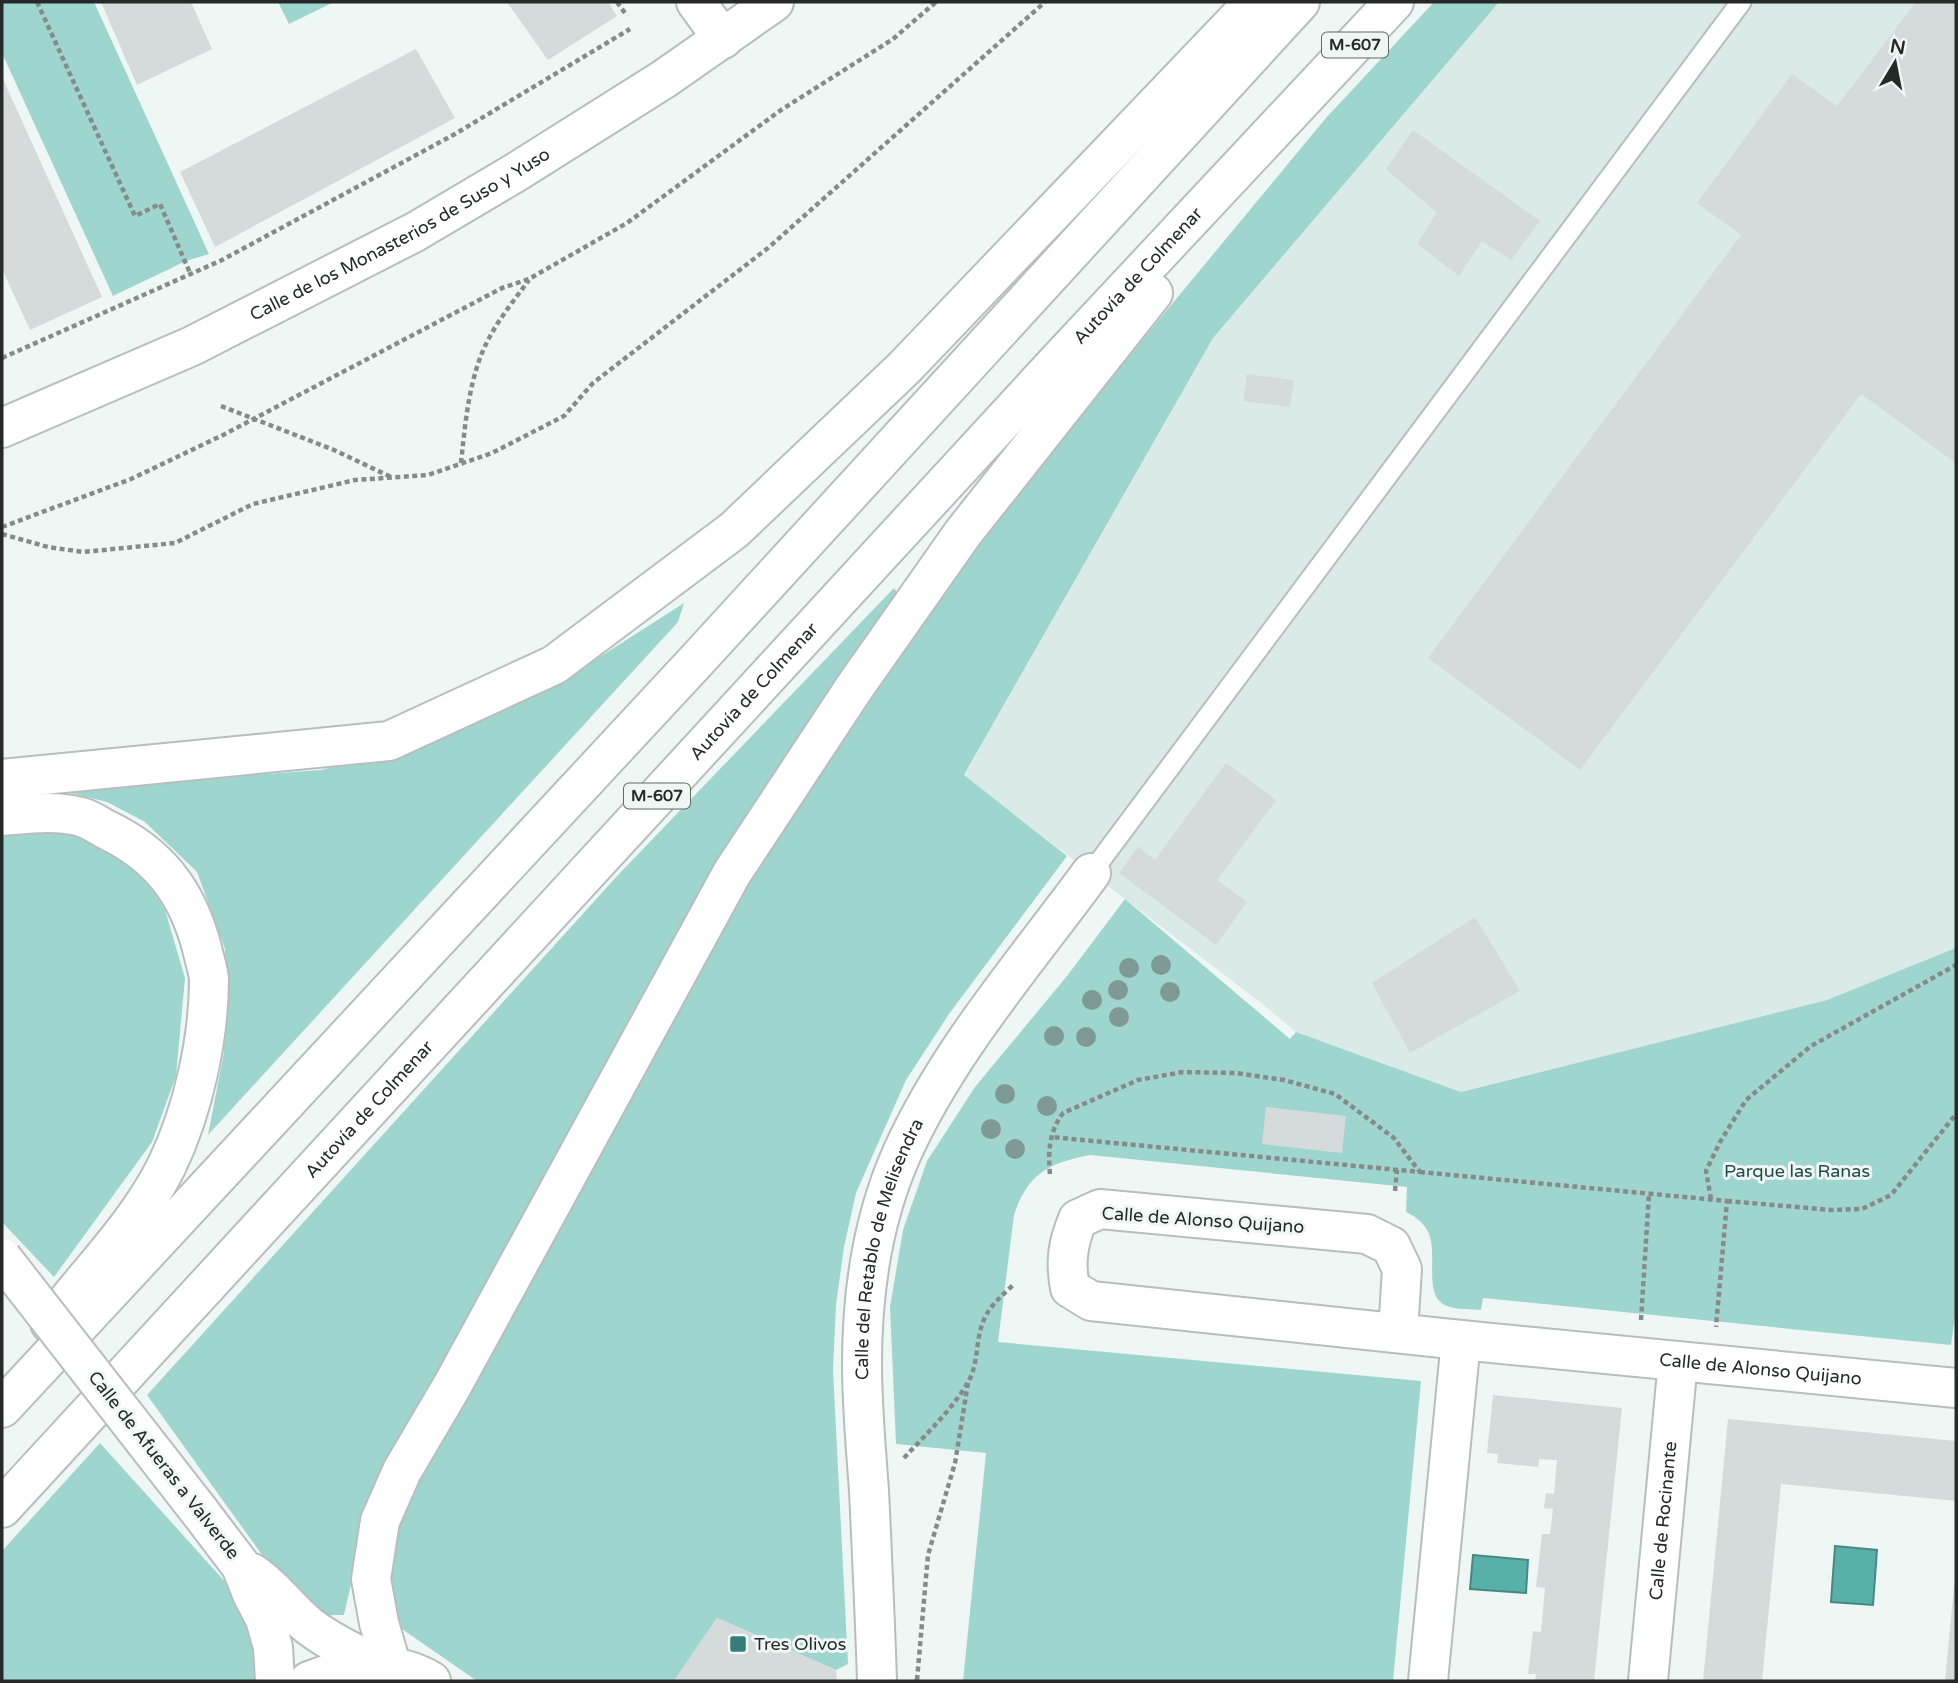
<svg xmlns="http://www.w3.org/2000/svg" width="1958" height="1683" font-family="'Varela Round',sans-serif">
	<rect width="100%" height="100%" fill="#eff7f5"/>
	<path fill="#daeae7" d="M 1499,2 L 1956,2 L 1956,951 L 1827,1000 L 1461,1092 L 1296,1032 L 1260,1002 L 964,776 L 1213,338 Z"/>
	<path fill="#9ed6cf" d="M 2,2 L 94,2 L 209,254 L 186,261 L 113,296 L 2,53 Z
		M 278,2 L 334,2 L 289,24 Z
		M 1434,2 L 1499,2 L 1213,338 L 964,775 L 1067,856 L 949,1014 L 906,1080 L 856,1193 L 844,1247 L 836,1305 L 833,1370 L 848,1664 L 836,1670 L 717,1618 L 674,1681 L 477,1681 L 402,1629 L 387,1592 L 388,1560 L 402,1514 L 712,948 L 803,792 L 894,651 L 1022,485 L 1326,118 Z
		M 894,588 L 900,597 L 754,803 L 656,969 L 370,1500 L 344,1615 L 321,1615 L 283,1584 L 147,1395 L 618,875 Z
		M 684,603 L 678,622 L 208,1135 L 224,1052 L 225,949 L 197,872 L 145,822 L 107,802 L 55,789 L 321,770 L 433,740 L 556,685 Z
		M 17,832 L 69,832 L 138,866 L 165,910 L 185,978 L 176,1076 L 152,1142 L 54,1277 L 2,1222 L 2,836 Z
		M 1125,899 L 1290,1039 L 1296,1032 L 1461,1092 L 1827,1000 L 1956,948 L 1956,1309 L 1951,1345 L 1483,1298 L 1481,1310 C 1470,1309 1457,1310 1447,1306 C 1421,1296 1440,1252 1427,1230 C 1422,1221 1414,1216 1406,1212 L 1407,1187 L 1090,1155 C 1049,1163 1028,1173 1014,1215 L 998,1342 L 1421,1381 L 1393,1681 L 963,1681 L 986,1453 L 896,1444 L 890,1307 L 903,1230 L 927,1161 L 975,1087 L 1067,976 Z
		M 100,1443 L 228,1585 L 253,1627 L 258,1670 L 255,1681 L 2,1681 L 2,1551 Z"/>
	<path fill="#57b1a8" stroke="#488882" stroke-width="2" d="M 1835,1546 L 1877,1550 L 1873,1605 L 1831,1602 Z
		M 1473,1555 L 1528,1560 L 1526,1593 L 1470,1589 Z"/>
	<path fill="#d4dbda" d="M 101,2 L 191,2 L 212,49 L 137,85 Z
		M 507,2 L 608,2 L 617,16 L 548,60 Z
		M 1916,2 L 1956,2 L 1956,463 L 1861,394 L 1580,770 L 1428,658 L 1741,235 L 1697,203 L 1792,74 L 1837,106 Z
		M 416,49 L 455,118 L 215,247 L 180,172 Z
		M 2,77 L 102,297 L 30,330 L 2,269 Z
		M 1413,130 L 1540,221 L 1511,260 L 1482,241 L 1459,276 L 1417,244 L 1437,213 L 1386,169 Z
		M 1247,374 L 1294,380 L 1290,407 L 1243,401 Z
		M 1226,763 L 1276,800 L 1217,880 L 1247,902 L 1216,945 L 1119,873 L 1138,847 L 1155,860 Z
		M 1475,917 L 1520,991 L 1410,1053 L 1372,983 Z
		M 1266,1107 L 1346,1116 L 1342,1153 L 1262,1144 Z
		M 1493,1395 L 1622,1408 L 1594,1681 L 1535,1681 L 1536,1674 L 1528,1674 L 1533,1631 L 1541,1632 L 1545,1588 L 1536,1587 L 1542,1534 L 1550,1534 L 1553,1509 L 1544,1508 L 1546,1493 L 1554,1494 L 1557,1460 L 1539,1459 L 1538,1467 L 1497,1463 L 1498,1454 L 1487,1453 Z
		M 1728,1419 L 1956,1441 L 1956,1501 L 1781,1484 L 1762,1681 L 1703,1681 Z
		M 1954,1585 L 1956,1585 L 1956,1681 L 1945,1681 Z
		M 717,1618 L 836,1670 L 837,1681 L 674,1681 Z"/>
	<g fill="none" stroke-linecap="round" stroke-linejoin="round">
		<defs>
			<path id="lane" d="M 1091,873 L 1741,2"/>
			<g id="street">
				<path d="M 696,2 L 723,39"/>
				<path id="s1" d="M 2,428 L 192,346 L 415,232 L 518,171 L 664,79 L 774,2"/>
				<path id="s2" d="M 1398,1332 L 1402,1269 L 1391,1246 L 1367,1234 L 1100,1209 L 1078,1219 C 1068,1243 1065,1261 1070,1288 L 1091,1301 L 1461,1340 L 1956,1388"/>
				<path id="s3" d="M 877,1681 C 875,1618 872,1554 869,1491 C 866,1449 862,1407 862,1364 C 862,1294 873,1218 902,1153 C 948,1051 1025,963 1091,873"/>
				<path d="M 1428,1681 L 1461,1340"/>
				<path id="s4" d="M 1648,1681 L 1678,1361"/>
			</g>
			<path id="secondary" d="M 200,1512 L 241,1566 L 252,1594 L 265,1619 L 273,1647 L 275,1681
				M 252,1573 C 274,1587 288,1609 309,1626 C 330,1642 353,1653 377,1664
				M 309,1681 C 348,1665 393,1658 431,1681"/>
			<g id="highway">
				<path d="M 2,779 L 389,741 L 554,665 L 734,530 L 904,368 L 1254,2"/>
				<path d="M 2,816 C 27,814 56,810 81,817 C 89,819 98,825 105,829 C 158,854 187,891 202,948 C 204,958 208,969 209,979 C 209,1039 193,1111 167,1165 C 138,1224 89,1272 50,1323"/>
				<path d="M 2,1408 L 698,659 L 1300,2"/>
				<path id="s5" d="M 2,1508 L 1058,361 L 1394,2"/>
				<path d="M 392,1668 L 379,1623 L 371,1579 L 380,1521 L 402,1471 L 452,1386 L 732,873 L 854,688 L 963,533 L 1153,293"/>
			</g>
		</defs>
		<use href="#lane" stroke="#b7bebd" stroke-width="23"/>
		<use href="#street" stroke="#b7bebd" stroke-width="42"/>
		<use href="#secondary" stroke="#b7bebd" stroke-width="42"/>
		<use href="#highway" stroke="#b7bebd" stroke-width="42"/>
		<path stroke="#868b8a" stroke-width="4.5" stroke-dasharray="5 3.5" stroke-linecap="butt" d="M 37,2 L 135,216 L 160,204 L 190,273
			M 617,2 L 627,16
			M 2,358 L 222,260 L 455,134 L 630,29
			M 221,406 L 334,450 L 391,477
			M 461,463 C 465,426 468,388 482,353 C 493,326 512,303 529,280
			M 2,527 L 131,479 L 225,434 L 502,288 L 529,279 L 627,223 L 781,110 L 893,39 L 936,2
			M 2,534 L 48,547 L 83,552 L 175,543 L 253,504 L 355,480 L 428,475 L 492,453 L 564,416 L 593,383 L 768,248 L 1045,2
			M 1420,1172 L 1727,1201 L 1716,1327
			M 1050,1174 C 1048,1151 1049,1132 1063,1113 L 1138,1080 L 1183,1072 L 1236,1073 L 1284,1080 L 1335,1094 L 1394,1138 L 1420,1172 L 1051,1137
			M 1395,1191 L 1397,1170
			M 1711,1199 L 1706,1171 L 1720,1142 L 1746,1100 L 1811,1046 L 1956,965
			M 1727,1201 L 1831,1210 L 1862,1209 L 1891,1195 L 1956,1114
			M 1641,1320 L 1649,1194
			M 904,1458 C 926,1434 950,1412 967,1384 C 979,1365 975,1342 983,1322 C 989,1306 1001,1297 1013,1285
			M 917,1680 L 928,1555 L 955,1463 L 968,1383"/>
		<use href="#lane" stroke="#fff" stroke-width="19"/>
		<use href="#street" stroke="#fff" stroke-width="38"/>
		<use href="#secondary" stroke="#fff" stroke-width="38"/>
		<use href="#highway" stroke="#fff" stroke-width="38"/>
		<defs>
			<path id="secondary-bridge" d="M 2,1258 L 200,1512"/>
		</defs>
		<use href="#secondary-bridge" stroke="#b7bebd" stroke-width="42" stroke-linecap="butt"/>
		<use href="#secondary-bridge" stroke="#fff" stroke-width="38"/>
	</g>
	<g fill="#7f9a96">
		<circle cx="1161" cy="965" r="10"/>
		<circle cx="1129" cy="968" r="10"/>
		<circle cx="1118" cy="990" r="10"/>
		<circle cx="1170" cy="992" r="10"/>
		<circle cx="1092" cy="1000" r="10"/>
		<circle cx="1119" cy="1017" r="10"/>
		<circle cx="1054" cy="1036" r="10"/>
		<circle cx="1086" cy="1037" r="10"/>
		<circle cx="1005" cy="1094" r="10"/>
		<circle cx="1047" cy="1106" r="10"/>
		<circle cx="991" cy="1129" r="10"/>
		<circle cx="1015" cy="1149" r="10"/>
	</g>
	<rect fill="#367d77" stroke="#eff7f5" stroke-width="2.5" x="729" y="1635" width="18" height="18" rx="3.5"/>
	<g text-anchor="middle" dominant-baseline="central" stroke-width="6" stroke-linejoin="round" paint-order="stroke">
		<g fill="#eff7f5" stroke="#626766" stroke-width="2">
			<rect x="1322" y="32.5" width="66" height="25" rx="5"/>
			<rect x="624" y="783.5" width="66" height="25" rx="5"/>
		</g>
		<g font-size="16" font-weight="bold" fill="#262928">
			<text x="1355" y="45">M-607</text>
			<text x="657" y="796">M-607</text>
		</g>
		<g font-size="18" fill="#262928" stroke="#eff7f5">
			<text stroke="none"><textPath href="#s1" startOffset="443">Calle de los Monasterios de Suso y Yuso</textPath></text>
			<text stroke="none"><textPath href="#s5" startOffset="1676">Autovía de Colmenar</textPath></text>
			<text stroke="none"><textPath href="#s5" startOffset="1110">Autovía de Colmenar</textPath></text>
			<text stroke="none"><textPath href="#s5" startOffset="542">Autovía de Colmenar</textPath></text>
			<text transform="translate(1203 1220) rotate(4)">Calle de Alonso Quijano</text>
			<text stroke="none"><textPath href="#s3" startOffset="436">Calle del Retablo de Melisendra</textPath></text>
			<text stroke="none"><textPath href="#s2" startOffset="1176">Calle de Alonso Quijano</textPath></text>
			<text transform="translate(164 1465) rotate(52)">Calle de Afueras a Valverde</text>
			<text stroke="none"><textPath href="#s4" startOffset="161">Calle de Rocinante</textPath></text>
		</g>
		<g font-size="18" fill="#244d49" stroke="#eff7f5">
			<text x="1797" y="1171">Parque las Ranas</text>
		</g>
		<g font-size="18" fill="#262928" stroke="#eff7f5" text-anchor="start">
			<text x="754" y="1644">Tres Olivos</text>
		</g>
	</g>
	<rect width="1958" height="1683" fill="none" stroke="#262928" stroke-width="7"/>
	<g transform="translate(1895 63) rotate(10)" stroke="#eff7f5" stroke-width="5" paint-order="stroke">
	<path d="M0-5L12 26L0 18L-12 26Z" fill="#262928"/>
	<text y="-10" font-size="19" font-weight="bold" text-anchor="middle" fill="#262928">N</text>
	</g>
</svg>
